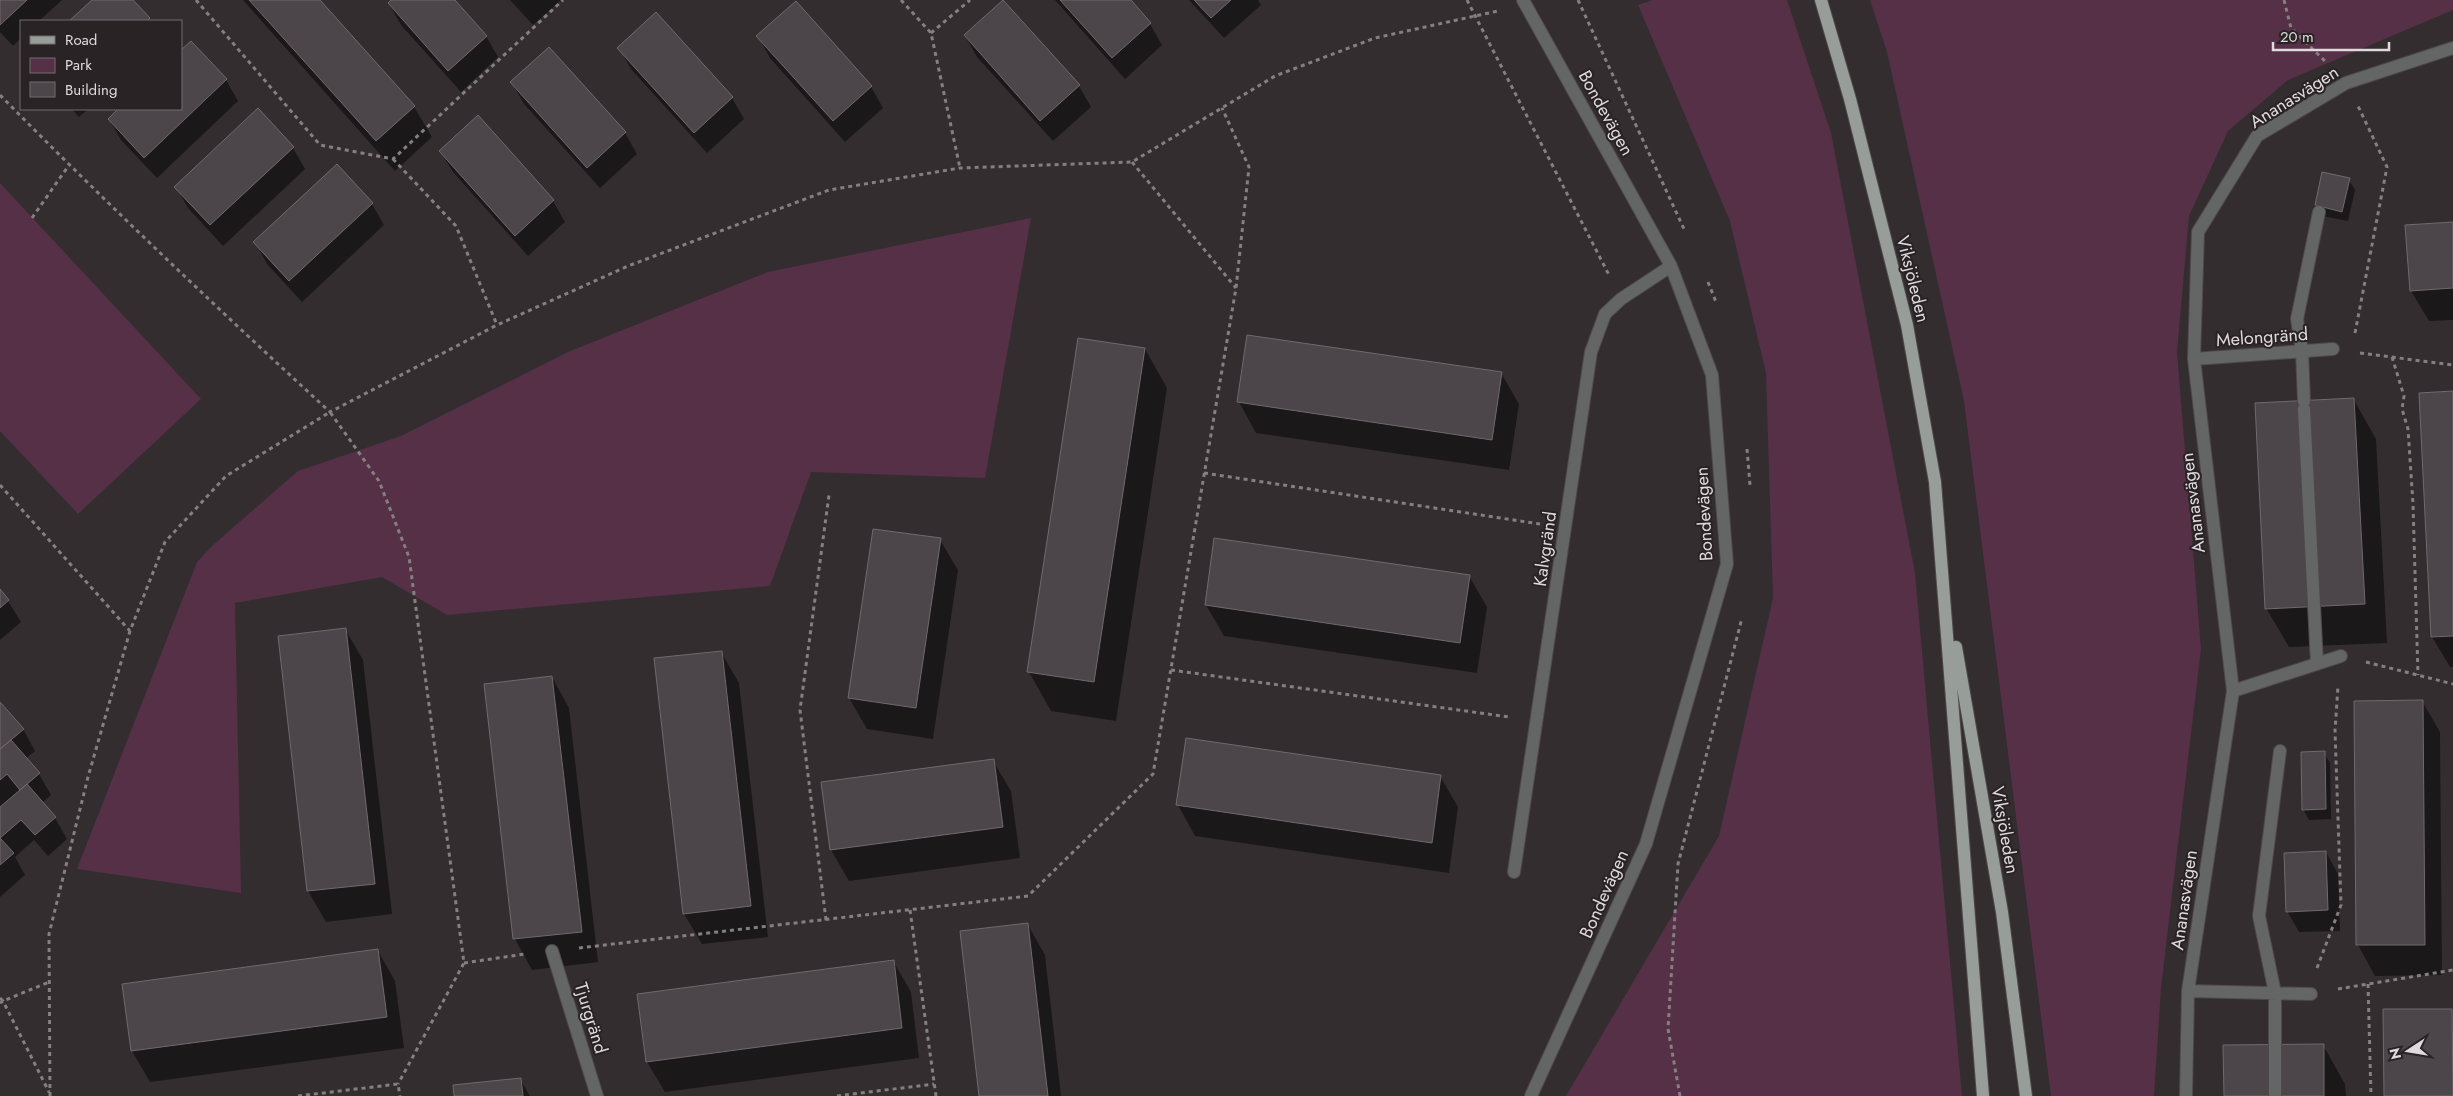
<svg xmlns="http://www.w3.org/2000/svg" width="2453" height="1096" font-family="Jost,sans-serif">
	<rect width="100%" height="100%" fill="#332d30"/>
	<path fill="#553046" d="M 1653,0 L 1787,0 L 1831,133 L 1915,573 L 1962,1096 L 1566,1096 L 1719,836 L 1773,598 L 1766,373 L 1730,221 L 1638,5 Z
		M 1870,0 L 2453,0 L 2453,10 L 2288,80 L 2228,131 L 2189,216 L 2177,352 L 2201,649 L 2161,988 L 2154,1096 L 2051,1096 L 1964,401 L 1887,52 Z
		M 0,183 L 201,399 L 78,514 L 0,431 Z
		M 1031,218 L 985,478 L 811,472 L 770,586 L 447,615 L 382,577 L 235,603 L 241,893 L 77,869 L 197,562 L 213,545 L 298,471 L 401,436 L 568,352 L 768,272 Z"/>
	<path fill="#0007" d="M 0,0 L 62,0 L 39,21 L 21,21 L 21,38 L 13,46 L 0,32 Z
		M 94,0 L 131,0 L 150,21 L 71,21 Z
		M 243,0 L 319,0 L 414,107 L 432,137 L 395,171 Z
		M 393,0 L 454,0 L 486,36 L 498,57 L 461,92 L 401,25 L 389,4 Z
		M 510,0 L 561,0 L 533,25 Z
		M 1055,0 L 1129,0 L 1150,24 L 1162,45 L 1125,79 Z
		M 1189,0 L 1258,0 L 1261,5 L 1224,38 Z
		M 758,36 L 871,87 L 883,108 L 845,142 L 770,58 Z
		M 965,36 L 1079,86 L 1091,107 L 1053,141 L 977,57 Z
		M 191,42 L 226,80 L 238,101 L 157,178 L 121,140 L 109,119 L 120,109 L 181,109 Z
		M 619,48 L 732,98 L 744,119 L 707,153 L 631,69 Z
		M 512,83 L 625,133 L 637,154 L 600,188 L 524,104 Z
		M 72,109 L 88,109 L 79,117 Z
		M 478,117 L 553,201 L 565,222 L 528,256 L 453,172 L 440,151 Z
		M 293,148 L 305,169 L 223,246 L 188,208 L 176,187 Z
		M 2349,180 L 2355,190 L 2348,221 L 2322,216 L 2316,205 Z
		M 372,204 L 384,225 L 302,302 L 267,264 L 255,242 Z
		M 2453,223 L 2453,320 L 2429,321 L 2411,291 Z
		M 1145,349 L 1167,388 L 1116,721 L 1051,711 L 1029,672 Z
		M 1501,373 L 1519,404 L 1509,470 L 1256,433 L 1239,402 Z
		M 2453,392 L 2453,667 L 2450,667 L 2432,637 Z
		M 2354,400 L 2376,439 L 2387,643 L 2289,647 L 2266,608 Z
		M 940,540 L 958,570 L 933,739 L 867,729 L 849,698 Z
		M 1469,576 L 1487,607 L 1477,673 L 1224,636 L 1206,605 Z
		M 0,591 L 8,601 L 21,622 L 0,640 Z
		M 345,629 L 363,660 L 392,914 L 326,922 L 308,891 L 279,637 Z
		M 721,652 L 739,683 L 768,937 L 702,944 L 684,914 Z
		M 552,677 L 569,708 L 598,962 L 532,970 L 515,939 Z
		M 2422,701 L 2440,732 L 2442,975 L 2375,976 L 2358,945 Z
		M 0,703 L 23,729 L 35,751 L 25,759 L 39,774 L 51,795 L 42,803 L 55,818 L 67,839 L 48,856 L 34,840 L 15,857 L 25,875 L 0,897 Z
		M 2324,753 L 2330,763 L 2331,819 L 2309,820 L 2303,809 Z
		M 993,761 L 1011,791 L 1020,858 L 849,881 L 831,850 L 823,784 Z
		M 1440,776 L 1458,807 L 1449,873 L 1195,836 L 1178,805 Z
		M 2326,852 L 2338,874 L 2340,931 L 2299,932 L 2287,911 Z
		M 1028,925 L 1045,955 L 1061,1096 L 980,1096 Z
		M 378,951 L 395,981 L 404,1048 L 150,1082 L 132,1051 L 123,985 Z
		M 893,961 L 911,992 L 919,1058 L 665,1092 L 647,1062 Z
		M 2451,1010 L 2453,1096 L 2385,1096 Z
		M 2323,1045 L 2345,1084 L 2346,1096 L 2225,1096 Z
		M 520,1079 L 530,1096 L 455,1096 Z"/>
	<path fill="#4c4549" stroke="#70696d" d="M 0,0 L 27,0 L 0,25 Z
		M 92,0 L 133,0 L 150,18 L 147,21 L 69,21 Z
		M 249,0 L 320,0 L 415,106 L 376,141 Z
		M 391,0 L 455,0 L 487,36 L 448,71 L 388,3 Z
		M 1003,0 L 1080,85 L 1040,121 L 964,35 Z
		M 1060,0 L 1131,0 L 1151,23 L 1112,58 Z
		M 1194,0 L 1231,0 L 1211,18 Z
		M 796,1 L 872,86 L 833,121 L 756,36 Z
		M 656,12 L 733,97 L 694,133 L 617,48 Z
		M 191,41 L 227,79 L 144,158 L 108,119 L 118,109 L 181,109 L 181,50 Z
		M 549,47 L 626,132 L 587,168 L 510,82 Z
		M 258,108 L 294,147 L 210,225 L 174,187 Z
		M 478,115 L 554,200 L 515,236 L 439,151 Z
		M 337,164 L 373,203 L 289,281 L 253,242 Z
		M 2322,172 L 2350,178 L 2342,212 L 2315,205 Z
		M 2453,222 L 2453,288 L 2410,291 L 2405,225 Z
		M 1247,335 L 1502,372 L 1492,440 L 1237,402 Z
		M 1078,338 L 1145,348 L 1094,682 L 1027,672 Z
		M 2453,391 L 2453,636 L 2431,637 L 2419,393 Z
		M 2354,398 L 2365,604 L 2265,609 L 2255,403 Z
		M 873,529 L 941,538 L 916,708 L 848,698 Z
		M 1214,538 L 1470,575 L 1460,643 L 1205,605 Z
		M 0,589 L 9,600 L 0,608 Z
		M 346,628 L 375,884 L 307,891 L 278,636 Z
		M 722,651 L 751,906 L 683,914 L 654,658 Z
		M 552,676 L 582,932 L 513,939 L 484,684 Z
		M 2423,700 L 2425,945 L 2356,945 L 2354,701 Z
		M 0,702 L 24,729 L 0,749 Z
		M 1186,738 L 1441,775 L 1432,843 L 1176,805 Z
		M 11,740 L 40,773 L 20,790 L 7,774 L 0,780 L 0,749 Z
		M 2325,751 L 2326,809 L 2302,810 L 2301,752 Z
		M 994,759 L 1003,827 L 830,850 L 821,782 Z
		M 27,784 L 56,817 L 35,835 L 21,820 L 0,838 L 14,853 L 0,865 L 0,807 Z
		M 2326,851 L 2328,910 L 2286,912 L 2284,853 Z
		M 1028,923 L 1048,1096 L 979,1096 L 960,931 Z
		M 378,949 L 387,1017 L 131,1051 L 122,984 Z
		M 894,960 L 902,1028 L 646,1062 L 637,994 Z
		M 2383,1009 L 2452,1009 L 2453,1096 L 2384,1096 Z
		M 2324,1044 L 2324,1096 L 2224,1096 L 2223,1045 Z
		M 521,1078 L 523,1096 L 454,1096 L 453,1085 Z"/>
	<g fill="none" stroke-linecap="round" stroke-linejoin="round">
		<defs>
			<path id="minor" d="M 1523,0 L 1671,266 L 1712,375 L 1727,564 L 1646,844 L 1531,1096
				M 2194,359 L 2333,349
				M 2304,401 L 2302,351 L 2297,319 L 2319,212
				M 2304,409 L 2317,664
				M 2233,691 L 2341,656
				M 1514,872 L 1591,352 L 1605,314 L 1621,299 L 1671,266
				M 552,951 L 597,1096
				M 2188,991 L 2311,994
				M 2186,1096 L 2188,991 L 2233,691 L 2194,359 L 2198,232 L 2257,136 L 2346,83 L 2453,48
				M 2275,1096 L 2275,993 L 2259,916 L 2280,751"/>
			<path id="major" d="M 1821,0 L 1850,99 L 1907,325 L 1935,482 L 1983,1096
				M 1956,647 L 2002,912 L 2026,1096"/>
		</defs>
		<use href="#minor" stroke="#4f494c" stroke-width="14"/>
		<use href="#major" stroke="#4f494c" stroke-width="14"/>
		<path stroke="#847f81" stroke-width="3" stroke-dasharray="4 4" stroke-linecap="butt" d="M 196,0 L 320,145 L 393,159 L 563,0
			M 901,0 L 931,33 L 960,168
			M 1467,0 L 1609,275
			M 1578,0 L 1684,229
			M 2284,0 L 2291,28 L 2327,63
			M 931,33 L 970,0
			M 0,95 C 107,204 218,309 330,412 L 497,325 L 628,266 L 829,190 L 960,168 L 1132,162 L 1275,76 L 1375,38 L 1498,11
			M 393,159 L 456,226 L 497,325
			M 1132,162 L 1236,288
			M 32,218 L 69,165
			M 1708,282 L 1716,302
			M 2355,333 L 2387,167 L 2358,106
			M 2360,353 L 2453,365
			M 2392,357 L 2404,396 L 2402,409 L 2408,429 L 2413,504 L 2418,675
			M 1747,449 L 1750,485
			M 1204,473 L 1540,524
			M 0,485 L 130,631
			M 2366,662 L 2453,684
			M 1171,670 L 1509,717
			M 910,910 L 936,1096
			M 826,920 L 800,710 L 829,495
			M 579,948 L 1028,896 L 1153,774 L 1236,288 L 1249,167 L 1222,108
			M 464,963 L 525,954
			M 2317,968 L 2341,905 L 2335,731 L 2338,686
			M 2368,984 L 2371,1096
			M 2338,989 L 2453,970
			M 0,998 L 3,1001 L 49,982
			M 0,1003 L 3,1001 L 49,1092
			M 50,1096 L 49,934 L 88,777 L 130,631 L 165,542 L 226,476 L 330,412 L 379,481 L 409,557 L 464,963 L 398,1084
			M 298,1096 L 398,1084 L 400,1096
			M 837,1096 L 934,1084
			M 1680,1096 L 1668,1029 L 1678,864 L 1742,618"/>
		<use href="#minor" stroke="#636664" stroke-width="12"/>
		<use href="#major" stroke="#979d99" stroke-width="12"/>
	</g>
	<g text-anchor="middle" dominant-baseline="central" stroke-width="4" stroke-linejoin="round" paint-order="stroke">
		<g font-size="18" fill="#dfdbdd" stroke="#292326">
			<text transform="translate(2294 97) rotate(-32)">Ananasvägen</text>
			<text transform="translate(1606 113) rotate(61)">Bondevägen</text>
			<text transform="translate(1913 279) rotate(76)">Viksjöleden</text>
			<text transform="translate(2262 337) rotate(-4)">Melongränd</text>
			<text transform="translate(2193 503) rotate(-97)">Ananasvägen</text>
			<text transform="translate(1704 514) rotate(-93)">Bondevägen</text>
			<text transform="translate(1545 549) rotate(-82)">Kalvgränd</text>
			<text transform="translate(2005 830) rotate(80)">Viksjöleden</text>
			<text transform="translate(1604 894) rotate(-66)">Bondevägen</text>
			<text transform="translate(2184 900) rotate(-82)">Ananasvägen</text>
			<text transform="translate(591 1018) rotate(73)">Tjurgränd</text>
		</g>
	</g>
	<rect x="20" y="20" width="162" height="90" fill="#292326" stroke="#726d6f"/>
	<rect x="30" y="36" width="25" height="8" fill="#979d99" stroke="#726d6f"/>
	<text x="65" y="45" font-size="15" fill="#dfdbdd">Road</text>
	<rect x="30" y="58" width="25" height="15" fill="#553046" stroke="#726d6f"/>
	<text x="65" y="70" font-size="15" fill="#dfdbdd">Park</text>
	<rect x="30" y="82" width="25" height="15" fill="#4c4549" stroke="#726d6f"/>
	<text x="65" y="95" font-size="15" fill="#dfdbdd">Building</text>
	<g transform="translate(2408 1051) rotate(258)" stroke="#292326" stroke-width="4" paint-order="stroke">
	<path d="M0-4L9 19L0 12L-9 19Z" fill="#dfdbdd"/>
	<text y="-8" font-size="14" font-weight="bold" text-anchor="middle" fill="#dfdbdd">N</text>
	</g>
	<path d="M2273 42v8h116v-8" fill="none" stroke="#dfdbdd" stroke-width="2.5"/>
	<text x="2280" y="42" font-size="15" fill="#dfdbdd" stroke="#292326" stroke-width="4" paint-order="stroke">20 m</text>
</svg>
